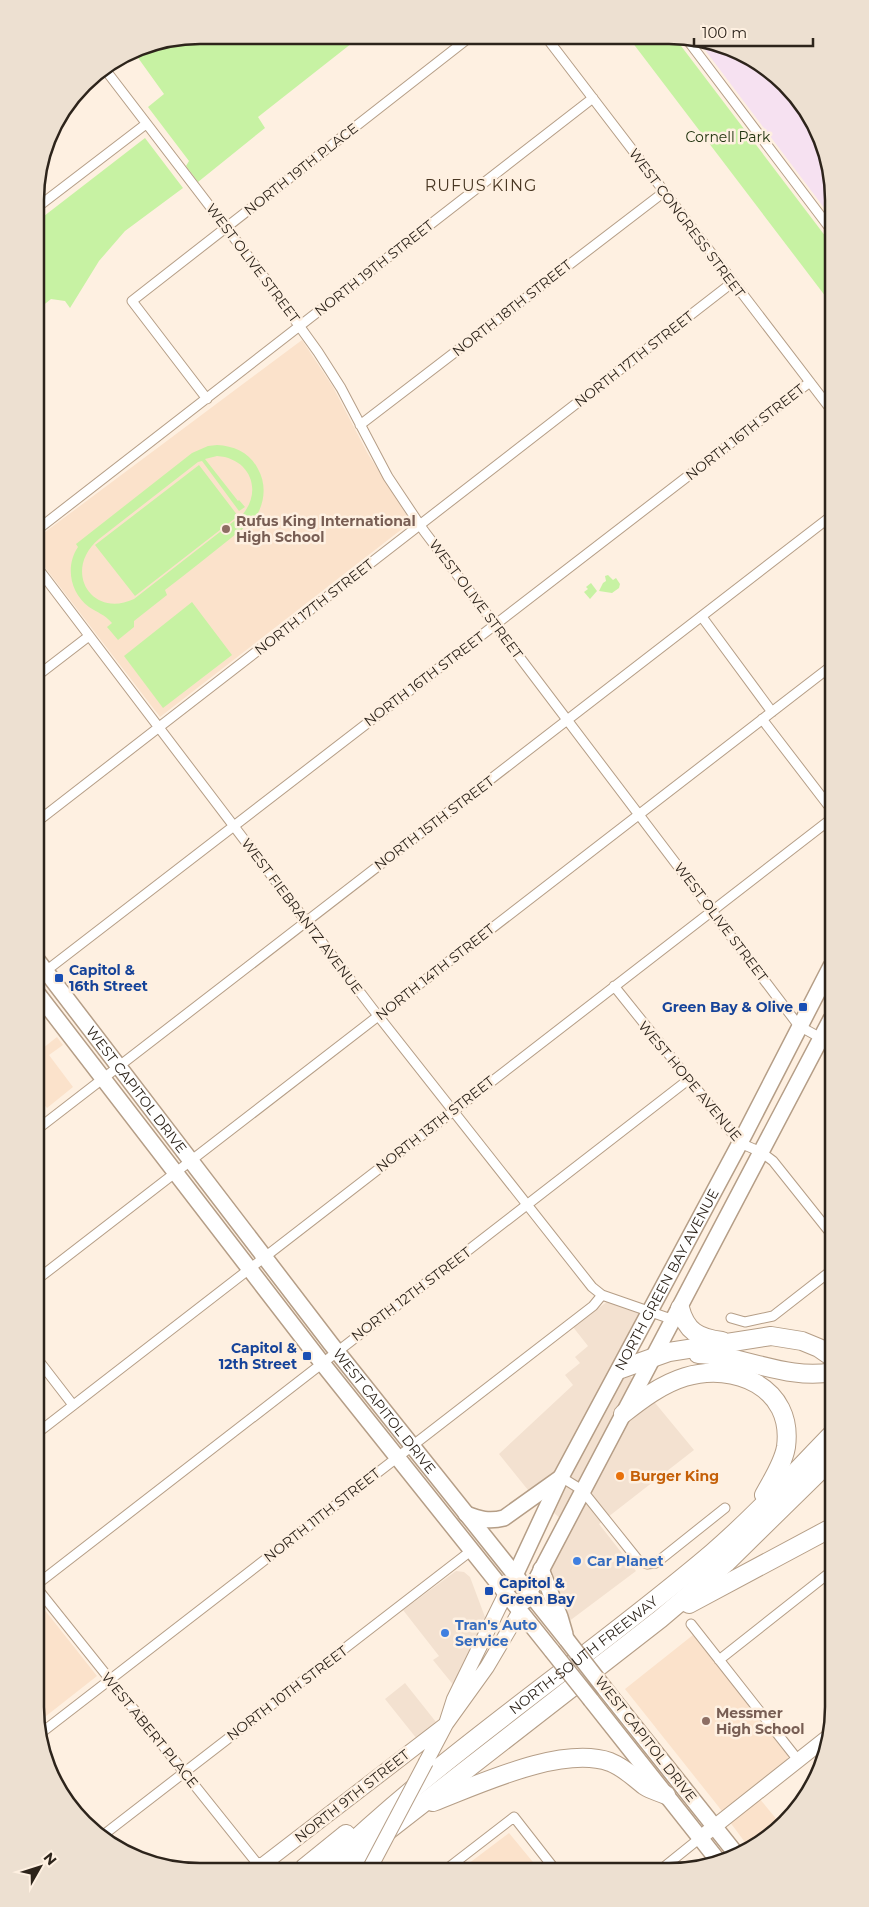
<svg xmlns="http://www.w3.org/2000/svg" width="869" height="1907" font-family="Montserrat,sans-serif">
	<rect width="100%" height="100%" fill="#fef0e1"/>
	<path fill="#f3e1d0" d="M 608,1301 L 643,1311 L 616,1361 L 656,1404 L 694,1450 L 599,1524 L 636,1571 L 568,1622 L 547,1566 L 570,1527 L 528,1490 L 499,1454 L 573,1385 L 565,1375 L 580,1363 L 575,1357 L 588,1346 L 573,1327 Z
		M 456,1571 L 464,1572 L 470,1577 L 485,1617 L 484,1624 L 455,1687 L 433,1660 L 439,1656 L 403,1610 Z
		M 405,1683 L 436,1722 L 417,1739 L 385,1699 Z"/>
	<path fill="#f6e1f1" d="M 696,38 L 701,38 L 778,76 L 812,117 L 828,157 L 828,213 Z"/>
	<path fill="#fbe2cb" d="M 302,340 L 333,387 L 368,454 L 411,522 L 160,717 L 37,557 L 37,538 Z
		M 57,1037 L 63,1045 L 49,1055 L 73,1087 L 47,1108 L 38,1098 L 38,1052 Z
		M 40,1604 L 97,1676 L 41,1720 Z
		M 693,1635 L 788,1756 L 787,1761 L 751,1788 L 782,1826 L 760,1844 L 750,1849 L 718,1806 L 625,1689 Z
		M 509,1833 L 537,1867 L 464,1867 Z"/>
	<path fill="#c7f2a3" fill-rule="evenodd" d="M 200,35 L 361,36 L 258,117 L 265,128 L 198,182 L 186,166 L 189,161 L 148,107 L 164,94 L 136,55 L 150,45 Z
		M 629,38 L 675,38 L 829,241 L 829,301 Z
		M 145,138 L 183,188 L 125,231 L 99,261 L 70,308 L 65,301 L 51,299 L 36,311 L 35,223 Z
		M 217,445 C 235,446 250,453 258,469 C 266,483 265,500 258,513 C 250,525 237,533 226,542 C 206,558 186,574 165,590 L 167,595 L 134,621 L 134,627 L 118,640 L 107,627 L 112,623 C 104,614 98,613 89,607 C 70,593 65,566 78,547 L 76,544 L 192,453 L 208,446 ZM 217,456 C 249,458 263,489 243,514 L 134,599 C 91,619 62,570 99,539 L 198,462 L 202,461 L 239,511 L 245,507 L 239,500 L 238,501 L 205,459 Z
		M 199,465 L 238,516 L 135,596 L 95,545 Z
		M 608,575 L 613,580 L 616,578 L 620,584 L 619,588 L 612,593 L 599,591 L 603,583 L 606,581 L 605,576 Z
		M 591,583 L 597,591 L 590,599 L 584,592 L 588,589 L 586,587 Z
		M 192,602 L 232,655 L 163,708 L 124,656 Z"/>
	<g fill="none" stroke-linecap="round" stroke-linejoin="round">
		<defs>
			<path id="street" d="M 546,37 L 829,407
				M 686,38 L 829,227
				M 104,68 L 264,277 L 318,352 L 341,388 L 388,477 L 424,531 L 799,1026 L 821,1038
				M 35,209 L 146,124
				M 207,399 L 132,301 L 470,37
				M 360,425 L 664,192
				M 37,530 L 593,98
				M 37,567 L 372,1008 L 592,1287 L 602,1295 L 674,1320
				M 702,617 L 772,712
				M 37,676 L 89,636
				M 762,719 L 831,809
				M 38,821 L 733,282
				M 38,977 L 810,382
				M 614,986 L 740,1143 L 761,1152 L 773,1161 L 832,1235
				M 39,1128 L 830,517
				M 39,1278 L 830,667
				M 731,1318 L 745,1322 L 773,1316 L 832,1270
				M 39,1361 L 73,1405
				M 40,1431 L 831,819
				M 561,1477 L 582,1490 L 638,1560 L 647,1564 L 656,1563 L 725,1508
				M 40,1582 L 688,1080
				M 40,1592 L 260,1867 L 259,1868
				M 691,1624 L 798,1760
				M 719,1660 L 833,1570
				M 41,1733 L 593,1306 L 602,1295
				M 102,1836 L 472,1550
				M 664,1867 L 700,1838
				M 448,1868 L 514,1817 L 553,1867"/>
			<path id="secondary" d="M 426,1762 L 446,1724 L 454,1699 L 506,1593
				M 700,1838 L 829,1736
				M 260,1867 L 446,1724 L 487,1667 L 520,1611"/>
			<g id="primary">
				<path id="s1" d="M 38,961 L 331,1344 L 567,1640"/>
				<path d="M 38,994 L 322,1363 L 552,1651"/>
				<path d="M 466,1514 C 479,1519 489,1522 504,1518 L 560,1478"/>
				<path d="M 541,1569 L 560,1617 L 565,1634"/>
				<path id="s2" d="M 511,1584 L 561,1477 L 740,1143 L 831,966"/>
				<path d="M 525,1601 L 831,1019"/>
				<path d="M 605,1689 L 737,1855"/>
				<path d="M 591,1700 L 720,1863"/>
			</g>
			<g id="highway">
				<path d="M 680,1308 C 686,1331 698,1338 722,1341"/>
				<path d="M 698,1354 C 742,1355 789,1381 832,1372"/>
				<path d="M 621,1369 L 669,1352 L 771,1336 L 802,1341 L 819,1348 L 832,1357"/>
				<path d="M 623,1414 C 642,1399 662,1384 685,1377 C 734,1362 794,1387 786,1447 C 783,1464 772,1480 764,1495"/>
				<path d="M 689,1604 L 833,1527"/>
				<path d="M 433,1802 C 480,1784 562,1745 610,1762 C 625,1768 633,1777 645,1786 C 651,1790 659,1792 666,1795"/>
				<path d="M 259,1868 L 260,1867"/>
				<path d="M 304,1868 L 346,1834"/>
				<path id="s3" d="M 325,1868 C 444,1752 585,1661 712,1553 C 755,1516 793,1474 833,1433"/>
				<path d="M 349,1868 L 372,1843 L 660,1619 L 726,1563 L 833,1458"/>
			</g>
		</defs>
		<use href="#street" stroke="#b59e87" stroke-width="11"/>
		<use href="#secondary" stroke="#b59e87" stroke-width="16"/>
		<use href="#primary" stroke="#b59e87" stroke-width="18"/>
		<use href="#highway" stroke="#b59e87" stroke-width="20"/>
		<use href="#street" stroke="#fff" stroke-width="9"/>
		<use href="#secondary" stroke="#fff" stroke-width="14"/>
		<use href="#primary" stroke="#fff" stroke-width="15"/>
		<use href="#highway" stroke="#fff" stroke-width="18"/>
		<defs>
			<path id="secondary-bridge" d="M 370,1868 L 426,1762"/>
			<path id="primary-bridge" d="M 567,1640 L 605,1689
				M 552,1651 L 591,1700"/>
		</defs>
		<use href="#secondary-bridge" stroke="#b59e87" stroke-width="16" stroke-linecap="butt"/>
		<use href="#primary-bridge" stroke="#b59e87" stroke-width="18" stroke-linecap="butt"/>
		<use href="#secondary-bridge" stroke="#fff" stroke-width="14"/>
		<use href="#primary-bridge" stroke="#fff" stroke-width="15"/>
	</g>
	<g fill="#8d6e63" stroke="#fef0e1" stroke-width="2">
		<circle cx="226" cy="529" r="5"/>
		<circle cx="706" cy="1721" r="5"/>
	</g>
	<g fill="#1a4fb4" stroke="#fef0e1" stroke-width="2">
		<rect x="54" y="973" width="10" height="10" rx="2.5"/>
		<rect x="798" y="1002" width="10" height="10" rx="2.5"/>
		<rect x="302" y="1351" width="10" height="10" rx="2.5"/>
		<rect x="484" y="1586" width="10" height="10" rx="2.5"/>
	</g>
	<circle fill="#e8710a" stroke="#fef0e1" stroke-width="2" cx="620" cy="1476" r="5"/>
	<g fill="#3f7fe0" stroke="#fef0e1" stroke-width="2">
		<circle cx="577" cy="1561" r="5"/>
		<circle cx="445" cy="1633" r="5"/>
	</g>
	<g text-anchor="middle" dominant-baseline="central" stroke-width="5" stroke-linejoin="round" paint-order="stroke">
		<g font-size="14" fill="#21340f" stroke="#fef0e1">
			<text x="728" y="137">Cornell Park</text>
		</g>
		<g font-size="14" fill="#2d241b" stroke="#fef0e1">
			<text transform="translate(301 169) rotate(-38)">NORTH 19TH PLACE</text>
			<text transform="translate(687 223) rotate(53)">WEST CONGRESS STREET</text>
			<text transform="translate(253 263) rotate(53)">WEST OLIVE STREET</text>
			<text transform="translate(374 268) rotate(-38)">NORTH 19TH STREET</text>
			<text transform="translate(512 308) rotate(-38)">NORTH 18TH STREET</text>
			<text transform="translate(634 359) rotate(-38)">NORTH 17TH STREET</text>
			<text transform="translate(745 432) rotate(-38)">NORTH 16TH STREET</text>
			<text transform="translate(476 599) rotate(53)">WEST OLIVE STREET</text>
			<text transform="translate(314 607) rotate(-38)">NORTH 17TH STREET</text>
			<text transform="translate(424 679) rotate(-37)">NORTH 16TH STREET</text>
			<text transform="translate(434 823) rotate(-37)">NORTH 15TH STREET</text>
			<text transform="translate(302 916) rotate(53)">WEST FIEBRANTZ AVENUE</text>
			<text transform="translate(721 922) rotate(53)">WEST OLIVE STREET</text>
			<text transform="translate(435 972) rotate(-38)">NORTH 14TH STREET</text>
			<text transform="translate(690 1081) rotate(50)">WEST HOPE AVENUE</text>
			<text stroke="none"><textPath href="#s1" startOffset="162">WEST CAPITOL DRIVE</textPath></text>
			<text transform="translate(435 1124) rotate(-38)">NORTH 13TH STREET</text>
			<text stroke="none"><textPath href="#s2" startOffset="342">NORTH GREEN BAY AVENUE</textPath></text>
			<text transform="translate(411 1294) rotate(-37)">NORTH 12TH STREET</text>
			<text stroke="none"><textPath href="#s1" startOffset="568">WEST CAPITOL DRIVE</textPath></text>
			<text transform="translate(322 1515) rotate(-38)">NORTH 11TH STREET</text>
			<text stroke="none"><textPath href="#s3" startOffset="335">NORTH-SOUTH FREEWAY</textPath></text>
			<text transform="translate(287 1693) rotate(-37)">NORTH 10TH STREET</text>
			<text transform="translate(150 1730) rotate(51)">WEST ABERT PLACE</text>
			<text transform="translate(646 1739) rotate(52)">WEST CAPITOL DRIVE</text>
			<text transform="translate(352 1796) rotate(-38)">NORTH 9TH STREET</text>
		</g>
		<g font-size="14" font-weight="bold" fill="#785e54" stroke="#fef0e1" text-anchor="start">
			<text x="236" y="521">Rufus King International<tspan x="236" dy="16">High School</tspan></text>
			<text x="716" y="1713">Messmer<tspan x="716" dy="16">High School</tspan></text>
		</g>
		<g font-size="14" font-weight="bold" fill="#164399" stroke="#fef0e1" text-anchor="start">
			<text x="69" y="970">Capitol &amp;<tspan x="69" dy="16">16th Street</tspan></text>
			<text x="793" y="1007" text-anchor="end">Green Bay &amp; Olive</text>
			<text x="297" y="1348" text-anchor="end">Capitol &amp;<tspan x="297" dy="16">12th Street</tspan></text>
			<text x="499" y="1583">Capitol &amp;<tspan x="499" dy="16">Green Bay</tspan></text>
		</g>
		<g font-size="14" font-weight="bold" fill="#c56008" stroke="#fef0e1" text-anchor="start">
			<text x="630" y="1476">Burger King</text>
		</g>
		<g font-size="14" font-weight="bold" fill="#366cbe" stroke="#fef0e1" text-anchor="start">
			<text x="587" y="1561">Car Planet</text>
			<text x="455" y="1625">Tran's Auto<tspan x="455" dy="16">Service</tspan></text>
		</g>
		<g font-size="16" letter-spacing="1" fill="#483622" stroke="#fef0e1">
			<text x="481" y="185">RUFUS KING</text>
		</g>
	</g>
	<path d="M0 0H869V1907H0ZM200 44H669A156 156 0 0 1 825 200V1707A156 156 0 0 1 669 1863H200A156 156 0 0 1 44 1707V200A156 156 0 0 1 200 44Z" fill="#ede0d1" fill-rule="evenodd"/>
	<path fill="none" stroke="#2d241b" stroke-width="2.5" d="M200 44H669A156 156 0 0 1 825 200V1707A156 156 0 0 1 669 1863H200A156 156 0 0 1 44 1707V200A156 156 0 0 1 200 44Z"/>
	<g transform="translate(40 1867) rotate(51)" stroke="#fef0e1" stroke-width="4" paint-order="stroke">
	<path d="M0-4L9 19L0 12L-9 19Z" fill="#2d241b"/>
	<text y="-8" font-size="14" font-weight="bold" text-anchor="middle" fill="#2d241b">N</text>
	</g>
	<path d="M694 38v8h119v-8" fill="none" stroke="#2d241b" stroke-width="2.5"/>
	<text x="702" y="38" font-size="15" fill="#2d241b" stroke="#fef0e1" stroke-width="4" paint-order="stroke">100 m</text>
</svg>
